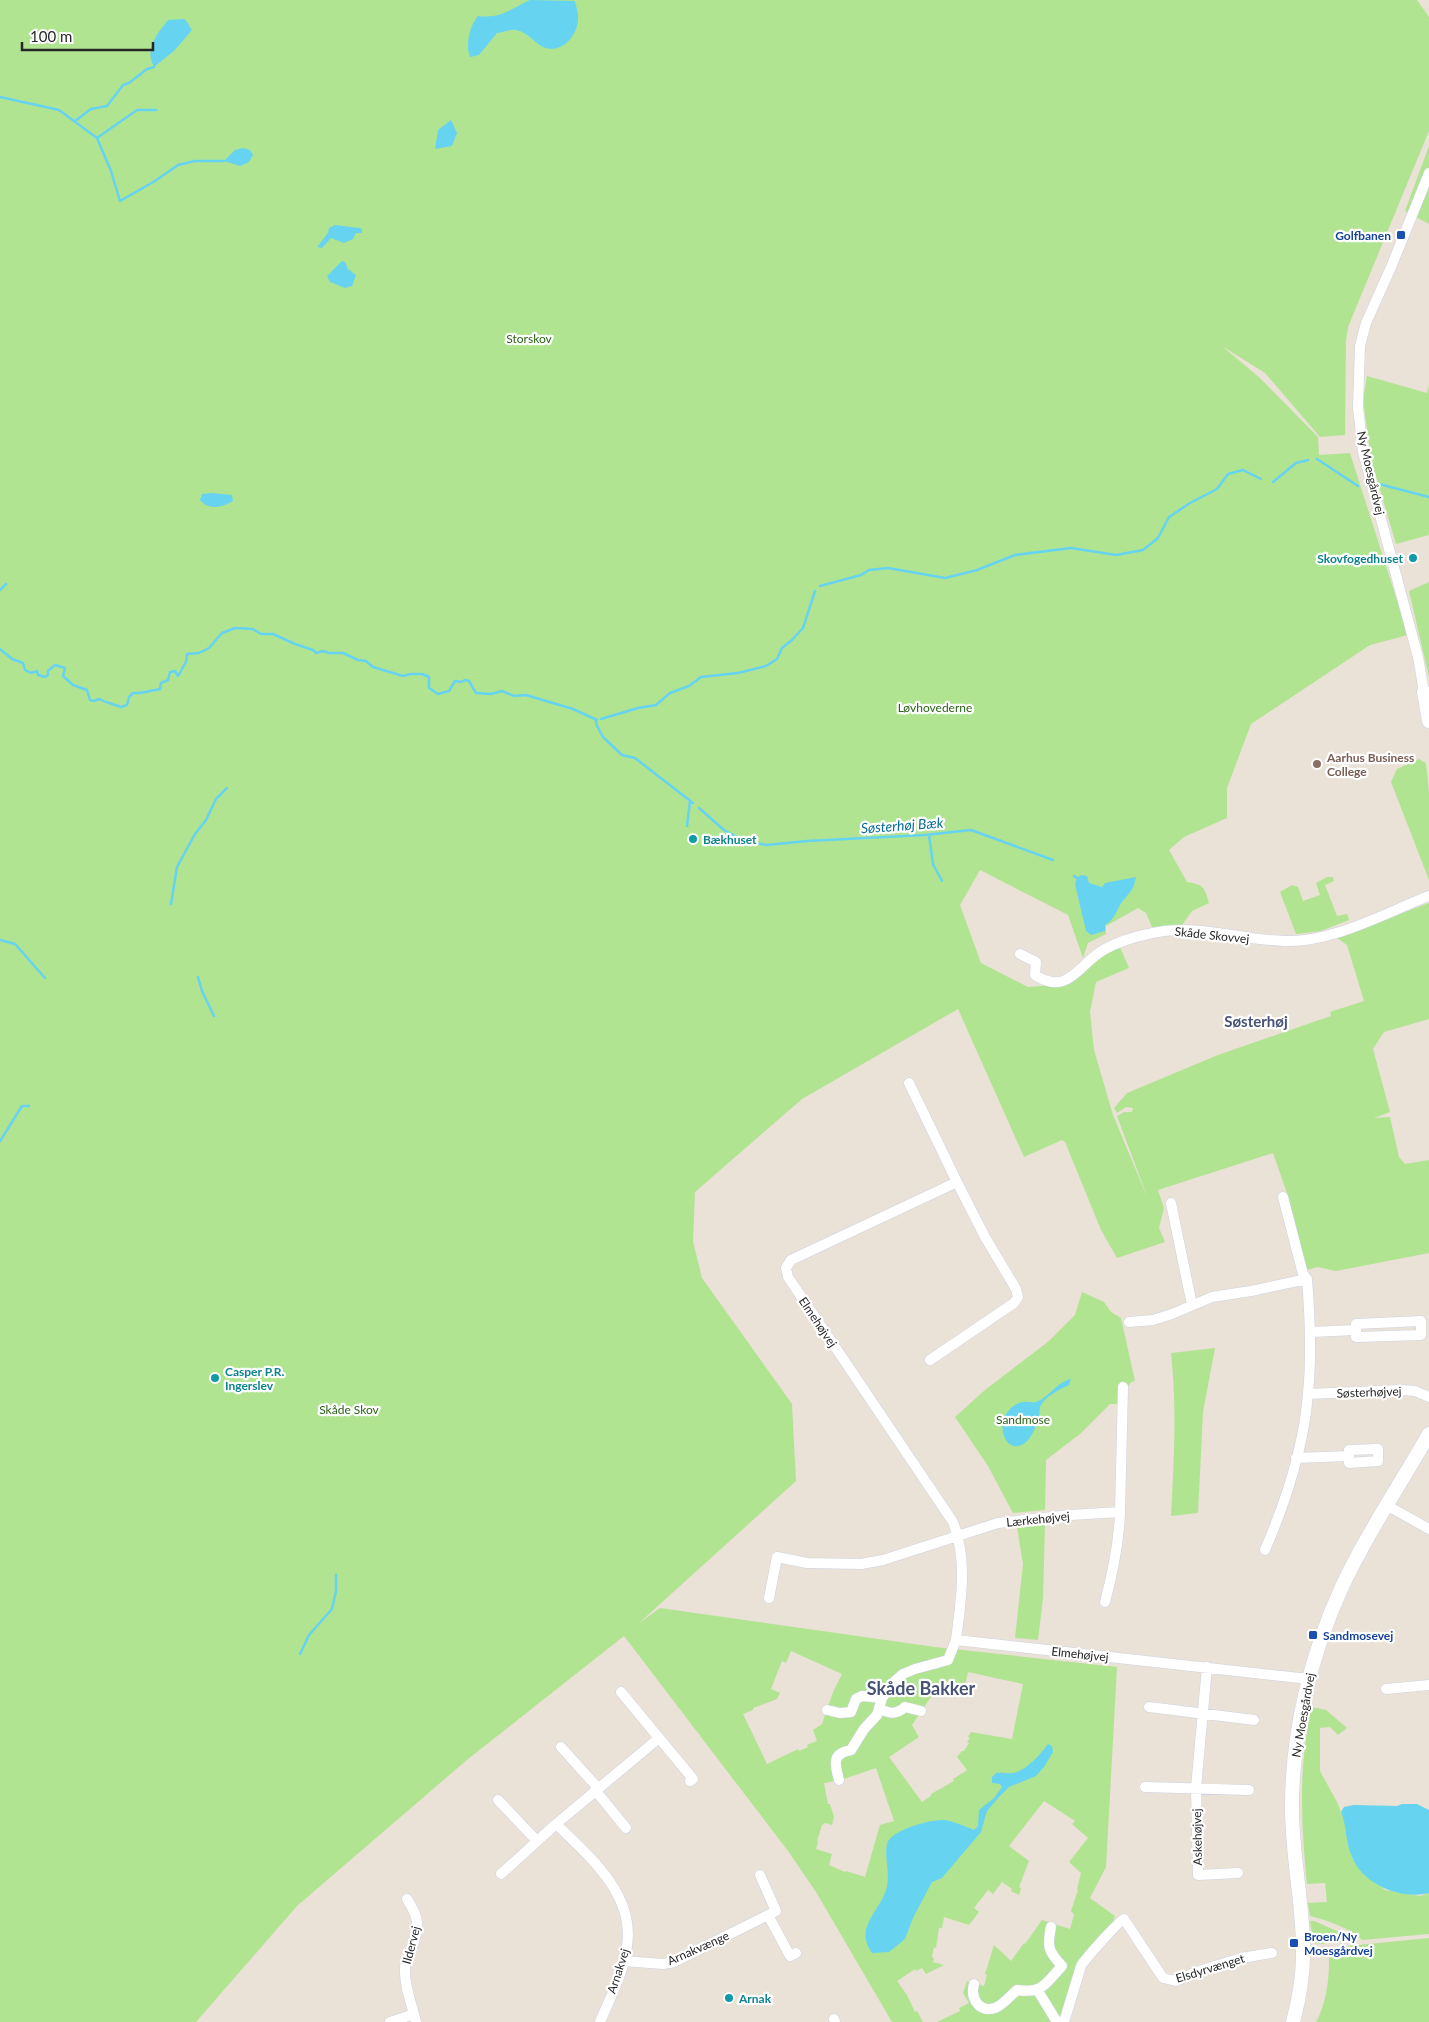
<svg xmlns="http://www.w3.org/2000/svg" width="1429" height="2022" font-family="Lato,sans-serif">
	<rect width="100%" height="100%" fill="#eae1d7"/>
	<path fill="#b1e491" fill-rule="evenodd" d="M 0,0 L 1417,0 L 1429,17 L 1429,131 L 1348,327 L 1346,341 L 1345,435 L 1320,437 L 1265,373 L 1222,346 L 1260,378 L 1318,437 L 1319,455 L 1350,453 L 1408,635 L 1370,645 L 1251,724 L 1227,788 L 1227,818 L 1184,837 L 1169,850 L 1187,882 C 1204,885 1204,886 1209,903 L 1192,911 L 1182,925 L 1152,927 L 1146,913 L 1138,908 L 1106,926 L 1106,934 L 1088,943 L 1083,958 L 1068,915 L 980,870 L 960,905 L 981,963 L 1028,987 L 1068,984 L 1101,956 L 1120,947 L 1129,968 L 1096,982 L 1090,1012 L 1094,1050 L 1113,1115 L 1148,1199 L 1117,1116 L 1124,1112 L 1132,1112 L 1133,1108 L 1126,1107 L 1117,1113 L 1114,1108 L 1127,1093 L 1218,1055 L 1331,1016 L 1330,1012 L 1364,1001 L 1347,945 L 1337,938 L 1429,903 L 1429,1019 L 1384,1032 L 1373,1049 L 1390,1112 L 1374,1118 L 1390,1117 L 1399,1157 L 1405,1164 L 1429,1160 L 1429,1253 L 1336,1271 L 1318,1267 L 1306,1270 L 1288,1196 L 1273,1153 L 1158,1190 L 1164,1208 L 1159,1228 L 1165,1242 L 1117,1258 L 1101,1230 L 1065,1142 L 1062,1140 L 1024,1157 L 958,1009 L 802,1099 L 695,1192 L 693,1241 L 702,1278 L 792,1404 L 796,1481 L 638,1624 L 660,1608 L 935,1647 L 1117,1667 L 1106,1867 L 1090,1898 L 1115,1916 L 1111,1929 L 1078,1964 L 1061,2015 L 1057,2022 L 937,2022 L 960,2011 L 959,2008 L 969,2003 L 963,1993 L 967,1981 L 984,1986 L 987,1975 L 985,1974 L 994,1945 L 1011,1961 L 1024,1943 L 1025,1944 L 1042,1920 L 1070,1929 L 1074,1915 L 1071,1911 L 1078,1890 L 1077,1889 L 1081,1873 L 1069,1862 L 1088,1838 L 1072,1824 L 1075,1821 L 1044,1801 L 1009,1846 L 1029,1861 L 1019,1887 L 1021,1888 L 1019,1895 L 1011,1891 L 1012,1889 L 1002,1882 L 993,1894 L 988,1890 L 974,1908 L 979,1912 L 969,1925 L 944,1917 L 942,1928 L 939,1928 L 936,1948 L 934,1947 L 932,1957 L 934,1958 L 933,1962 L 944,1965 L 926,1974 L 922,1968 L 916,1971 L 915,1969 L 897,1981 L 907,1995 L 915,2012 L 917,2011 L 923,2022 L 892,2022 L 816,1892 L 788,1851 L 624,1636 L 468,1759 L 297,1906 L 196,2022 L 0,2022 ZM 791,1651 L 842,1674 L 833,1692 L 822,1724 L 813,1730 L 817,1741 L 807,1745 L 808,1747 L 799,1751 L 798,1749 L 767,1764 L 743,1714 L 753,1710 L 753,1708 L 777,1699 L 780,1693 L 771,1689 L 782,1661 L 786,1663 ZM 968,1672 L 1023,1684 L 1012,1739 L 971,1732 L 968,1737 L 970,1738 L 967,1742 L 969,1743 L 964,1751 L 962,1751 L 957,1757 L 967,1770 L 953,1779 L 954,1781 L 931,1794 L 931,1796 L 922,1802 L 889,1757 L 919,1737 L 912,1725 L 943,1679 L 954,1685 L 965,1686 ZM 876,1768 L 894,1821 L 880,1825 L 865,1877 L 846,1871 L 845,1872 L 829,1865 L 832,1854 L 816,1849 L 818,1842 L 817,1841 L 822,1825 L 825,1823 L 832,1825 L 834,1817 L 830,1804 L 828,1804 L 824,1783 L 841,1780 Z
		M 1429,146 L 1429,224 L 1405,211 Z
		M 1367,376 L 1427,393 L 1429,385 L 1429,535 L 1396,544 L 1371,459 L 1363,400 Z
		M 1429,582 L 1429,677 L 1409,591 Z
		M 1419,759 L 1426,763 L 1429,793 L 1429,880 L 1391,782 L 1397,769 Z
		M 1327,877 L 1333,877 L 1334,881 L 1325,885 L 1337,916 L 1347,914 L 1349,920 L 1321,931 L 1296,934 L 1280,892 L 1292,885 L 1298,887 L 1303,901 L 1320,895 L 1316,883 Z
		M 1082,1292 L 1104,1302 L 1111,1312 L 1121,1318 L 1135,1381 L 1131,1382 L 1117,1404 L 1110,1404 L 1080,1434 L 1046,1460 L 1045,1510 L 1013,1513 L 988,1466 L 955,1417 L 985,1390 L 1049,1341 L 1075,1315 Z
		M 1215,1348 L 1203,1412 L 1198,1513 L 1171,1516 C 1174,1462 1177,1407 1171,1353 Z
		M 1045,1525 L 1043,1598 L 1038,1640 L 1015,1638 L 1023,1564 L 1017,1527 Z
		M 1312,1707 L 1326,1710 L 1347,1728 L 1338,1735 L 1330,1727 L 1320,1728 L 1320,1771 L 1337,1802 L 1345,1822 L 1347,1840 L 1352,1858 L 1359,1868 L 1385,1890 L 1420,1896 L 1429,1893 L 1429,1934 L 1362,1940 C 1352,1929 1324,1919 1310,1916 L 1308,1903 L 1327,1902 L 1325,1883 L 1307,1884 C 1301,1825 1298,1765 1312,1707 Z
		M 1310,1921 L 1314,1921 L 1353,1938 L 1354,1941 L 1320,1944 L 1313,1943 Z
		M 1429,1938 L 1429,2022 L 1316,2022 C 1327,2003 1331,1970 1328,1948 Z"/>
	<path fill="#66d3f1" d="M 530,0 L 575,1 C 576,6 578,12 578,17 C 579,34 562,55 543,47 C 534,42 527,32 516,30 C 511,29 503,32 497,33 L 479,55 L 470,57 C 465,45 470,25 478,16 C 502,19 510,9 530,0 Z
		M 185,19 L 192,30 L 175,50 L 154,67 C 144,49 157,34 168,20 Z
		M 451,120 L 457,133 L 452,146 L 435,149 L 438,130 Z
		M 243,148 L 250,150 L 253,155 L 249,162 L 240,166 L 224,161 L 235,150 Z
		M 335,225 L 360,228 L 362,229 L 362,233 L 356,233 L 353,239 L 344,243 L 331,238 L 322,248 L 317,247 L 328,233 L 329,228 Z
		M 342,261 L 345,262 L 348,269 L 356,275 L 352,286 L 345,288 L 330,282 L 327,276 Z
		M 212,493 L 232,495 L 233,501 C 223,507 209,511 200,500 L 202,494 Z
		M 1081,875 L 1087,876 L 1089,883 L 1102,887 L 1105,883 L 1136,877 C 1134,890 1129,893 1122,902 C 1116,911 1115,919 1105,925 L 1105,931 L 1091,935 L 1086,931 L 1075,884 L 1077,878 Z
		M 1071,1379 L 1069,1385 C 1060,1389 1046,1396 1041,1405 C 1039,1408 1040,1413 1039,1416 C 1037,1424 1032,1438 1025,1443 C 1006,1456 997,1428 1006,1414 C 1011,1406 1019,1401 1028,1402 C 1031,1402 1033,1403 1036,1402 C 1048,1398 1057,1382 1071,1379 Z
		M 1048,1744 L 1052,1746 L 1053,1752 L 1044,1767 L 1036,1776 L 1009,1787 L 999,1797 L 987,1811 L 981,1832 L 942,1878 L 932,1882 L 913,1918 L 905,1939 L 889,1952 L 872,1953 C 854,1928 879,1912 886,1890 C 891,1875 884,1858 887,1844 C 890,1830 931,1819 945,1820 C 955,1822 964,1826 974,1830 L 978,1826 L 979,1810 L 994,1798 L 1002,1787 L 1000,1784 L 992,1783 L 992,1777 L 996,1773 C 1001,1772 1007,1774 1013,1773 C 1027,1770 1040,1755 1048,1744 Z
		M 1402,1804 L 1417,1804 L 1429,1810 L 1429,1893 C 1402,1900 1363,1885 1352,1857 C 1345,1842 1347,1826 1341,1812 L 1344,1807 L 1354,1805 L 1397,1806 Z"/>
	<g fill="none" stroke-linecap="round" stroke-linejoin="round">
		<path stroke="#66d3f1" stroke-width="2.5" d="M 0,97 L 59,110 L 97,138 L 111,171 L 120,201 L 155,181 L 178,165 L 195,161 L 224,161
			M 75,121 L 91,109 L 107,106 L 123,85 L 129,83 L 147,69 L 154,67
			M 97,138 L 137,110 L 156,110
			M 1317,459 L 1358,486
			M 1273,482 L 1296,463 L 1308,460
			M 1379,484 L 1429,497
			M 820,586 L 861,575 L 869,570 L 888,568 L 945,578 L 977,570 L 1015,555 L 1071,548 L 1116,555 L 1143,550 L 1158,538 L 1169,517 L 1190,503 L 1217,489 L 1228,474 L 1243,470 L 1261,479
			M 0,590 L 6,584
			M 0,649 L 12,659 L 23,663 L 25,670 L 31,673 L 37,671 L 38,675 L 45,677 L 48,675 L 48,671 L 55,665 L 65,668 L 63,676 L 73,685 L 87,690 L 90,700 L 94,701 L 99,699 C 107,703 113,704 121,707 L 127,705 L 129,697 L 133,693 L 140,693 L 160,689 L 161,683 L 168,680 L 170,672 L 175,671 L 178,676 L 186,662 L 187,654 L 199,653 L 209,648 L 222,633 L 235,628 L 253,629 L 261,634 L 273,634 L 295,644 L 313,650 L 316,653 L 323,651 L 329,653 L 343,653 L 358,660 L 366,661 L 373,667 L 403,676 L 411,674 L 422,674 L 429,677 L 429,688 L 438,694 L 449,691 L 455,681 L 461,682 L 465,680 L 469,681 L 476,693 L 491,694 L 502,691 L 514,696 L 526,695 L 573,709 L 597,720
			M 601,719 L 638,708 L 656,705 L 670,693 L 689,686 L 701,677 L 738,673 L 766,666 L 777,659 L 782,648 L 792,640 L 803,628 L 815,591
			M 596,721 L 597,726 L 603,737 L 622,755 L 635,758 L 693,803
			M 699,808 L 724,830 L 737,837
			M 687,826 L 690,801
			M 929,835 L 933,864 L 942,881
			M 748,842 L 767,845 L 807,841 L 925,835 L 971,830 L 1053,860
			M 1074,876 L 1077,878
			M 171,904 L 177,867 L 195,834 L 206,820 L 216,799 L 227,788
			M 0,940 L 15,944 L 45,978
			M 198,977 L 202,991 L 214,1016
			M 0,1141 L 22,1106 L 29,1106
			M 300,1654 L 309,1635 L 332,1609 L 336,1591 L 336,1575"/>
		<defs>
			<path id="street" d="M 1424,692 L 1418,657 L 1363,452 L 1358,407 L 1360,346 L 1366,323 L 1392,265 L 1429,173
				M 1020,954 L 1036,962 L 1035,975 C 1069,997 1079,963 1105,949 C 1118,942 1134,937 1148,934 C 1193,922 1239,940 1284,941 C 1332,943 1385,913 1429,896
				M 909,1083 L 957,1182
				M 1283,1197 L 1303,1274 L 1307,1279
				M 1171,1203 L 1192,1305
				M 1129,1322 L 1153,1320 L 1172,1314 L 1212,1297 L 1251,1291 L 1307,1279 C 1310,1317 1312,1355 1308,1393 C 1304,1447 1286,1501 1265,1550
				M 1311,1332 L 1356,1330 L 1356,1337 L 1421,1335 L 1421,1321 L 1356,1324 L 1356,1330
				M 930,1360 L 1014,1303 L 1018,1297 L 1016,1289 L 985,1237 L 957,1182 L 791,1260 L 786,1268 L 788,1277 L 953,1522 C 968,1561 961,1600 956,1640 L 1309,1679
				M 1308,1394 L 1402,1390 L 1415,1391 L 1429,1397
				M 1296,1458 L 1349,1456 L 1349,1463 L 1378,1461 L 1378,1449 L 1349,1450 L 1349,1456
				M 1388,1506 L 1429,1529
				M 769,1598 L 777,1557 L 807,1563 L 861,1564 L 883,1560 L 998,1523 L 1070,1515 L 1120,1512 L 1123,1387
				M 1105,1602 C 1113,1572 1119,1544 1120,1512
				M 1207,1667 L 1196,1788 L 1198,1875 L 1238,1873
				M 1386,1689 L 1429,1685
				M 621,1692 L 693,1779 L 690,1781
				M 1149,1707 L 1254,1720
				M 879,1708 C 889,1714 896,1715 905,1707 L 921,1711
				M 827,1710 L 840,1713 L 851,1712 L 856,1699 L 862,1696 L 882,1698
				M 561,1747 L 598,1788
				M 839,1780 C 835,1764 831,1754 851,1750 L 864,1729 L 877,1715 L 882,1698 L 895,1681 L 903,1674 L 915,1669 L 948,1660 L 956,1640
				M 1145,1787 L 1249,1790
				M 595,1790 L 626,1828
				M 498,1800 L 537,1841
				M 556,1824 L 659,1738
				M 501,1874 L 556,1824 C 589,1856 635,1894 627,1946 C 624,1972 610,1998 600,2022
				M 407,1899 C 420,1919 420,1927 411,1950 C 409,1956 405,1962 405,1968 C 404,1986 412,2005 416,2022
				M 768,1915 L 790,1956 L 796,1953
				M 624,1961 L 663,1964 L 674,1962 L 776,1911 L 760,1875
				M 974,1984 C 970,1998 979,2013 995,2008 C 1003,2005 1010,1996 1017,1990 C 1043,1994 1045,1984 1062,1966 C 1048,1951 1047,1947 1051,1927
				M 1038,1991 L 1057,2022
				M 834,2019 L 835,2022
				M 390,2022 L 414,2014
				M 1064,2022 L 1081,1966 C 1084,1960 1120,1920 1124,1919 L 1163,1978 L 1176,1981 L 1196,1972 L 1241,1958 L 1272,1953"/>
			<path id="secondary" d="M 1424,692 L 1429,721
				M 1293,2022 C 1300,1996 1304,1970 1303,1944 C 1302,1898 1292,1854 1292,1808 C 1292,1733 1310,1657 1341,1589 C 1366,1535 1400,1485 1429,1434"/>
		</defs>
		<use href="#street" stroke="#cdd2e1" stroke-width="11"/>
		<use href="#secondary" stroke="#cdd2e1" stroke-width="15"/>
		<use href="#street" stroke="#fff" stroke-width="10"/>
		<use href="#secondary" stroke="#fff" stroke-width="14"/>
	</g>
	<g fill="#1a4fb4" stroke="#fff" stroke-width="2">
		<rect x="1396" y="230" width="10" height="10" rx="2.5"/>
		<rect x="1308" y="1630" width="10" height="10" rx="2.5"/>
		<rect x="1289" y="1938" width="10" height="10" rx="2.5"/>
	</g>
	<g fill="#0f9aa8" stroke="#fff" stroke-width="2">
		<circle cx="1413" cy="558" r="5"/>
		<circle cx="693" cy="839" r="5"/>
		<circle cx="215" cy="1378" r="5"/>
		<circle cx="729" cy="1998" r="5"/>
	</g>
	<circle fill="#8d6e63" stroke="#fff" stroke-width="2" cx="1317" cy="764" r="5"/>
	<g text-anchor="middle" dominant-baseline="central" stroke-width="4.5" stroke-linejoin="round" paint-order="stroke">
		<g font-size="12" font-weight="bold" fill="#164399" stroke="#fff" text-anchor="start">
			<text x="1391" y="235" text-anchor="end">Golfbanen</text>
			<text x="1323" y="1635">Sandmosevej</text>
			<text x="1304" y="1936">Broen/Ny<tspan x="1304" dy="14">Moesgårdvej</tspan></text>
		</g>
		<g font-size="12" fill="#2a6417" stroke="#fff">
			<text x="529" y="338">Storskov</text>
			<text x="935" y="707">Løvhovederne</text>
			<text x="349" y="1409">Skåde Skov</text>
			<text x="1023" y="1419">Sandmose</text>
		</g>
		<g font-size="12" fill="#272727" stroke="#fff">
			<text transform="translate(1371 473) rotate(77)">Ny Moesgårdvej</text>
			<text transform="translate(1212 935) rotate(6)">Skåde Skovvej</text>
			<text transform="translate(818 1322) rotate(56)">Elmehøjvej</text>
			<text transform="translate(1369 1392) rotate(-2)">Søsterhøjvej</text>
			<text transform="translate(1038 1519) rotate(-6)">Lærkehøjvej</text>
			<text transform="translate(1080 1654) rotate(6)">Elmehøjvej</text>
			<text transform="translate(1303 1715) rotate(-80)">Ny Moesgårdvej</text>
			<text transform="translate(1197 1837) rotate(-91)">Askehøjvej</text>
			<text transform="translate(411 1945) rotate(-75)">Ildervej</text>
			<text transform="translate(698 1948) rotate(-24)">Arnakvænge</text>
			<text transform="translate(1210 1968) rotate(-17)">Elsdyrvænget</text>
			<text transform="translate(618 1971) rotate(-72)">Arnakvej</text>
		</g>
		<g font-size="12" font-weight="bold" fill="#0d838f" stroke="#fff" text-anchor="start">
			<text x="1403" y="558" text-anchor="end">Skovfogedhuset</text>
			<text x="703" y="839">Bækhuset</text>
			<text x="225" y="1371">Casper P.R.<tspan x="225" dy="14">Ingerslev</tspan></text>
			<text x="739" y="1998">Arnak</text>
		</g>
		<g font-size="12" font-weight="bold" fill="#785e54" stroke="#fff" text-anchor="start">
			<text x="1327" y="757">Aarhus Business<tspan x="1327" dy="14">College</tspan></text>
		</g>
		<g font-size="14" font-style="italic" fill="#096e99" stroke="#fff">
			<text transform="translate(902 825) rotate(-4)">Søsterhøj Bæk</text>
		</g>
		<g font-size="15" font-weight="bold" fill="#475278" stroke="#fff">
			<text x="1256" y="1021">Søsterhøj</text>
		</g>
		<g font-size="18" font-weight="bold" fill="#475278" stroke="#fff">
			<text x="921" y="1688">Skåde Bakker</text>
		</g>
	</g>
	<path d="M22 42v8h131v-8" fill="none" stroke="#272727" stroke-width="2.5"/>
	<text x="30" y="42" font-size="15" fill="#272727" stroke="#ffffff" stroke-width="4" paint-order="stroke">100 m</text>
</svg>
